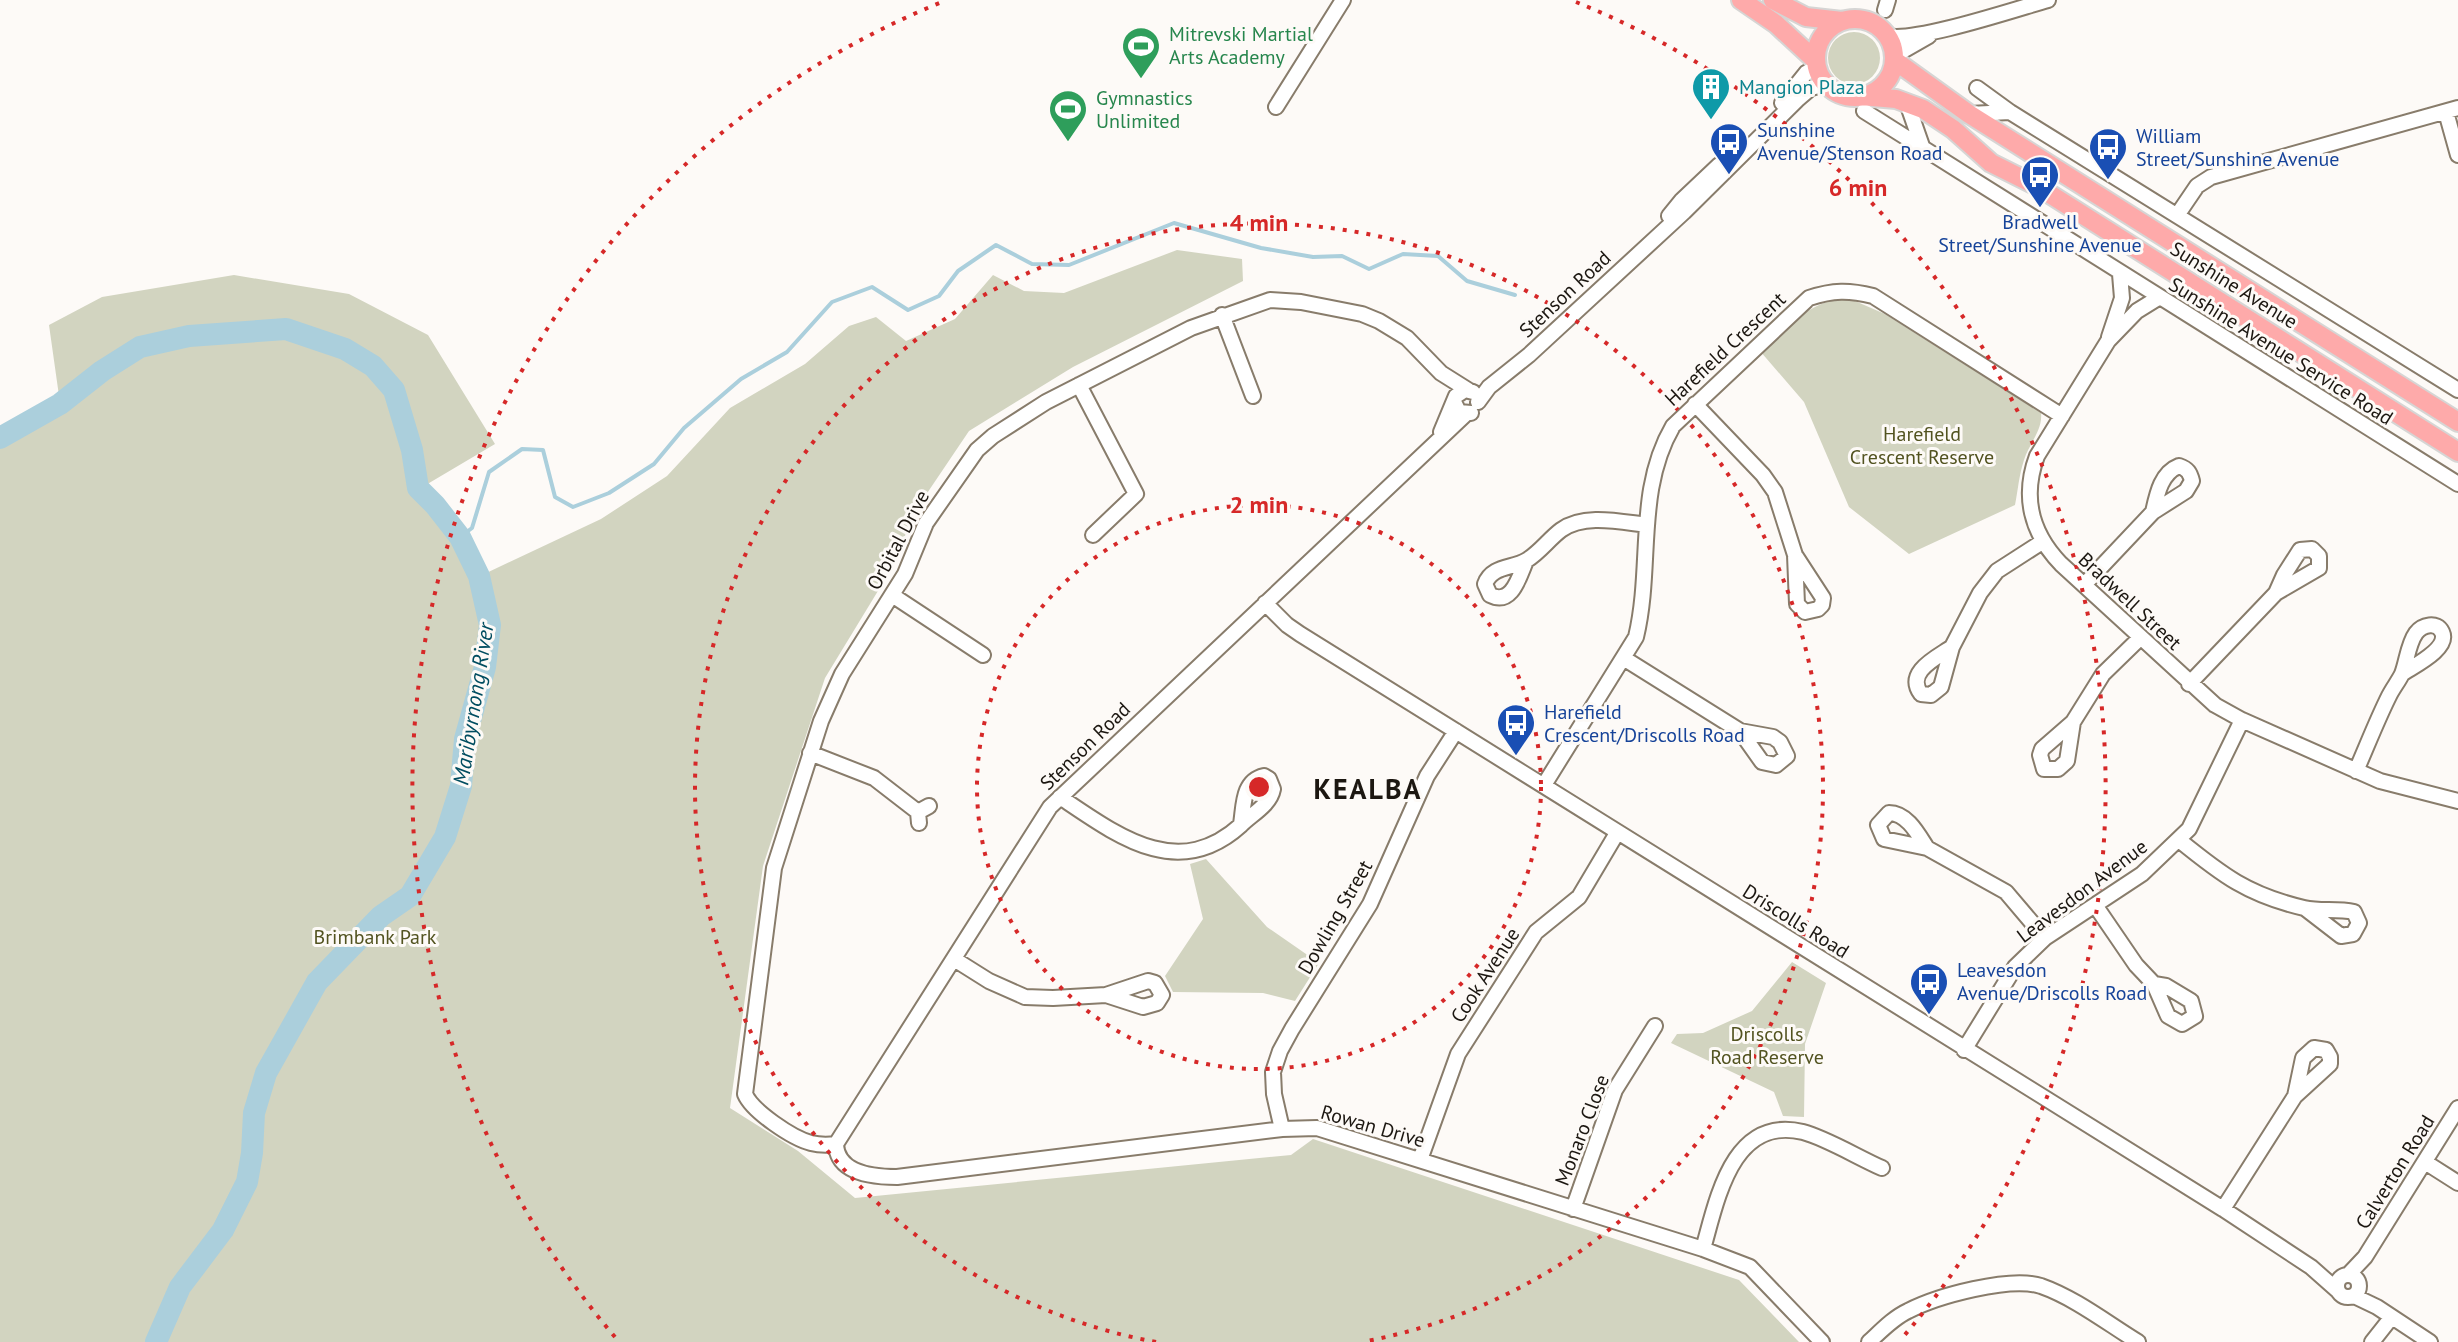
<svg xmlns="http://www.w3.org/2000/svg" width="2458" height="1342" font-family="'PT Sans',sans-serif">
	<rect width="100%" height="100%" fill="#fdfaf7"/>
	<path fill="#d2d4c0" d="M1828 58a26 26 0 1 1 52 0a26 26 0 1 1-52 0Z
		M 1177,250 L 1242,259 L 1243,281 L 1073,367 L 969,431 L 911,517 L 898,558 L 825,678 L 763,866 L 730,1108 L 798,1151 L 855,1198 L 1291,1155 L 1313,1139 L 1739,1280 L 1799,1342 L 0,1342 L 0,438 L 60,403 L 49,325 L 102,297 L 234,275 L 349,294 L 428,335 L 495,444 L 419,489 L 435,505 L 460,537 L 480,576 L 601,519 L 667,476 L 730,408 L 805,364 L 849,326 L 876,317 L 906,341 L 955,319 L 993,275 L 1024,291 L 1064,293 Z
		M 1848,298 L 1885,314 L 2041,413 C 2043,430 2029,444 2024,460 C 2019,475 2018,490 2015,505 L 1909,554 L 1849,507 L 1804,402 L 1760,351 C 1789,326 1808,301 1848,298 Z
		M 1206,859 L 1267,927 L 1319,963 L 1295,1001 L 1263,993 L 1173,992 L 1165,976 L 1203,919 L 1190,864 Z
		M 1792,962 L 1826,983 L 1805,1044 L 1804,1117 L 1783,1116 L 1774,1092 L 1671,1043 L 1677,1034 L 1703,1033 L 1752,1011 Z"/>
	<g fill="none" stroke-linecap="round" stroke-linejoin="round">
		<path stroke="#abcfdc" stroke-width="4" d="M 460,537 L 472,528 L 489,472 L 522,449 L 543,450 L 555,497 L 573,507 L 609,493 L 654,464 L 684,428 L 741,379 L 787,352 L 832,302 L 872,287 L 908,310 L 939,296 L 958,271 L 996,245 L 1032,264 L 1069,265 L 1174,223 L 1261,248 L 1313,257 L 1342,256 L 1369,269 L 1403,254 L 1438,256 L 1467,281 L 1515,295"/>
		<path stroke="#abcfdc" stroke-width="22" d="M 0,438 L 60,404 L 102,371 L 140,347 L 189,336 L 286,329 L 345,349 L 373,366 L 394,390 L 412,450 L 418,488 L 435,505 L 460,537 L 479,576 L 490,625 L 485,667 L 465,739 L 461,786 L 445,837 L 410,896 L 381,916 L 317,982 L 266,1073 L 254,1113 L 252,1153 L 247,1182 L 223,1230 L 180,1287 L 156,1342"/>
		<defs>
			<path id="minor" d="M 1885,10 L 1888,0
				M 1887,36 C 1914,43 2016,9 2048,0
				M 1894,56 L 1929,36
				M 1977,88 L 2010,112 L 2458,390
				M 1782,103 L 1806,73 L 1817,67
				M 1907,103 L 1922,146
				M 1276,107 L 1343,0
				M 1864,111 C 2062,235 2259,361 2458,484
				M 2446,112 L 2458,155
				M 1969,114 L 2010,112
				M 2178,214 L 2197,186 L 2211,177 L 2458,108
				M 1669,216 L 1682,200 L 1719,165
				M 2158,298 L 2137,311 L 2108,341 L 2037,456 C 2022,496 2031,533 2061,564 L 2215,705 L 2242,720 L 2380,781 L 2458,801
				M 1222,315 L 1253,396
				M 2109,337 L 2122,298 L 2120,274
				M 1079,385 L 1136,494 L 1093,535
				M 1454,402 L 1459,412 L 1471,413
				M 1478,402 L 1489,387 L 1529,355 L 1684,212 L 1797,100 L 1811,88 L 1826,84
				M 1695,404 L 1763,475 L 1775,492 L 1795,555 L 1823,598 L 1822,605 L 1818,609 L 1805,612 L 1797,604 L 1795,555
				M 1441,432 L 1456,396 L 1465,390 L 1473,392
				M 1526,561 C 1519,577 1512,606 1490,595 L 1485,584 C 1492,565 1513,569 1527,560 C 1540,552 1549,539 1561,530 C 1584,513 1621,522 1647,525
				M 2084,585 L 2153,512 L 2186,491 L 2192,481 C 2190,473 2188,469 2179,466 C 2161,473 2157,494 2153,512
				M 892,595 L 983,655
				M 1265,603 L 1287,625 L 1300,634 L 2223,1209 L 2311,1267 L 2337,1290
				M 1952,647 C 1936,658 1905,672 1921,694 L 1931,695 L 1941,687 L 1952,647 L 1980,593 L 1997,571 L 2042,542
				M 1625,659 L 1740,731 L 1773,737 L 1780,742 L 1787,756 L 1776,765 L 1762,762 L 1740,731
				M 2189,684 L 2276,593 L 2319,568 L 2319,556 L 2312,549 L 2300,550 L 2284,575 L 2276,593
				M 2073,722 L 2067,761 L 2058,769 L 2044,769 L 2040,755 L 2042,749 L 2073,722 L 2103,674 L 2140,638
				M 810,753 L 874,778 L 918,812
				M 2356,771 C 2367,746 2377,720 2389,696 C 2393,688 2398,682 2402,674 C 2407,661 2408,644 2416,633 C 2422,625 2437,621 2442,632 C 2450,649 2413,666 2402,674
				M 1544,785 L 1636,637 C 1653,566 1635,491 1673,426 L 1809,298 C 1833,290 1849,290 1873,296 L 2062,416
				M 1060,797 C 1118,836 1178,882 1241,825 C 1252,814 1270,805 1273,789 L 1269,779 L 1264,776 C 1242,781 1244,806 1241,824
				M 919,823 L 918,812 L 929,806
				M 2179,840 C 2222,875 2248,895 2304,908 C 2320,912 2337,908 2354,912 L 2359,923 L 2353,934 L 2341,936 L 2306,909
				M 1927,848 C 1918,834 1907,813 1889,813 L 1878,825 L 1884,839 L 1927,848 L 2006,892 L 2045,938
				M 2095,905 L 2136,965 L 2154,984 L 2168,1016 L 2182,1024 L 2195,1016 L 2191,1001 L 2166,986 L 2154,984
				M 954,959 L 989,981 L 1025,997 L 1053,998 L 1106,995 L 1148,981 L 1155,983 L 1162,995 L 1157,1003 L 1143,1007 L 1106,995
				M 1964,1050 L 2015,967 L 2045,938 L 2142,874 L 2189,829 L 2242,720
				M 1282,1129 L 1274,1094 L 1273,1072 L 1280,1051 L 1292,1029 L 1370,904 L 1427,776 L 1456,731
				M 836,1144 C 828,1145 819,1145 811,1143 C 792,1138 752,1111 745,1094 L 774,868 L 821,721 L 842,674 L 905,574 L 926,523 L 977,450 L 993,436 L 1046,402 L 1191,328 L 1270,300 L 1301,302 L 1362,314 L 1379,321 L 1407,338 L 1441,373 L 1468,390
				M 836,1144 C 837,1174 874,1177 897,1177 L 1282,1129 L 1317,1128 L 1703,1249 L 1750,1267 L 1822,1342
				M 836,1144 L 1050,807 L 1466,414
				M 1420,1160 L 1458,1054 L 1536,932 L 1579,897 L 1617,833
				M 2425,1162 L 2458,1183
				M 1573,1209 L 1615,1090 L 1655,1026
				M 2223,1209 L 2295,1096 L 2330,1064 L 2330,1057 L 2326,1050 L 2314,1048 L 2303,1058 L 2295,1096
				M 1703,1249 C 1717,1200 1732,1115 1803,1132 C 1826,1138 1859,1158 1882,1168
				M2337 1286a11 11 0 1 1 22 0a11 11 0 1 1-22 0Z
				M 2348,1275 L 2365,1257 L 2458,1108
				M 2354,1296 L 2377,1307 L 2430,1342
				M 1869,1342 C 1881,1331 1893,1318 1908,1311 C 1937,1296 2010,1276 2041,1286 C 2075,1298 2107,1323 2138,1342
				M 2372,1342 L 2391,1318"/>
			<path id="major" d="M 1741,0 L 1776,24 L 1816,61
				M 1773,0 L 1806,17 L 1842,21
				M1816 58a39 39 0 1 1 78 0a39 39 0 1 1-78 0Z
				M 1894,60 L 1969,114 L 2458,422
				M 1861,96 L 1896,99 L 1923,109 L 1953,129 L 1991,163 L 2037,186 L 2458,452"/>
		</defs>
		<use href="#minor" stroke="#887c6b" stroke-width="18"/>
		<use href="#major" stroke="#d6d5d4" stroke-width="22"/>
		<use href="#minor" stroke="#fff" stroke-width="14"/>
		<use href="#major" stroke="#feaaaa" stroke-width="18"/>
	</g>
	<g fill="none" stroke="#d62828" stroke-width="4" stroke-dasharray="4 8">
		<circle cx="1259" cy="787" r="282"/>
		<path d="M1156 1342A564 564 0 1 1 1362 1342"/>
		<path d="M615 1337A847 847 0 0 1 942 2M1576 2A847 847 0 0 1 1903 1337"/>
	</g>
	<defs>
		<symbol id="stadium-pin" viewBox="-11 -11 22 30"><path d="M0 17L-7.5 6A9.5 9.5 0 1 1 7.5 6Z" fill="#2e9e5b" stroke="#fdfaf7"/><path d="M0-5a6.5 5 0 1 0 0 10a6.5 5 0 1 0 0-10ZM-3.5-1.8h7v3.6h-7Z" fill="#fff"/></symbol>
		<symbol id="building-pin" viewBox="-11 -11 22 30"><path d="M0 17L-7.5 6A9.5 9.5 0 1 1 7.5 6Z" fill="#0f9aa8" stroke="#fdfaf7"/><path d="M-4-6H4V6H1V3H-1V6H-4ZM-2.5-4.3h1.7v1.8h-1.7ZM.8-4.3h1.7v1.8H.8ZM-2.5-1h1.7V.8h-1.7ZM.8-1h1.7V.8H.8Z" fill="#fff"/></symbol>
		<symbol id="bus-pin" viewBox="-11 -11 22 30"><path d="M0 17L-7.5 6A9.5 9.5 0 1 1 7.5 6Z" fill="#1a4fb4" stroke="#fdfaf7"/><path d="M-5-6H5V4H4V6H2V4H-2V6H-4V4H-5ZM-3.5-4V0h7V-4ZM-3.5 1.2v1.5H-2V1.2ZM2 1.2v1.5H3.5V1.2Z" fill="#fff"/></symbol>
	</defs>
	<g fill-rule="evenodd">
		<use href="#stadium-pin" x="1119" y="24" width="44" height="60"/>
		<use href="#building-pin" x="1689" y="65" width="44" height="60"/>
		<use href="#stadium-pin" x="1046" y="87" width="44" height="60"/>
		<use href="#bus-pin" x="1707" y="120" width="44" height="60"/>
		<use href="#bus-pin" x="2086" y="125" width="44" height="60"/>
		<use href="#bus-pin" x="2018" y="153" width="44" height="60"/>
		<use href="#bus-pin" x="1494" y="701" width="44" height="60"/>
		<use href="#bus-pin" x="1907" y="960" width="44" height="60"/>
	</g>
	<g text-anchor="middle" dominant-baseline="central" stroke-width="6" stroke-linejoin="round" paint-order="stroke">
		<g font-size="20" fill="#27864d" stroke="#fdfaf7" text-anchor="start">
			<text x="1169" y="34">Mitrevski Martial<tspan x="1169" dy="23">Arts Academy</tspan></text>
			<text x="1096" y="98">Gymnastics<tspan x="1096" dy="23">Unlimited</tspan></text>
		</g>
		<g font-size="20" fill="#0d838f" stroke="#fdfaf7" text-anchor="start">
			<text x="1739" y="87">Mangion Plaza</text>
		</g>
		<g font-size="20" fill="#164399" stroke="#fdfaf7" text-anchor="start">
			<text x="1757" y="130">Sunshine<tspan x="1757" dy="23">Avenue/Stenson Road</tspan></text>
			<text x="2136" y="136">William<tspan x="2136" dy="23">Street/Sunshine Avenue</tspan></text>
			<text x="2040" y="222" text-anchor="middle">Bradwell<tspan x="2040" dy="23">Street/Sunshine Avenue</tspan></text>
			<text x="1544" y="712">Harefield<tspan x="1544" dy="23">Crescent/Driscolls Road</tspan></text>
			<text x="1957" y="970">Leavesdon<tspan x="1957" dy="23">Avenue/Driscolls Road</tspan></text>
		</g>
		<g font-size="20" fill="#1c1711" stroke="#fdfaf7">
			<text transform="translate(2234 285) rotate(32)">Sunshine Avenue</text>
			<text transform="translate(1565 294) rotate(-43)">Stenson Road</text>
			<text transform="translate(1725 349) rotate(-43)">Harefield Crescent</text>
			<text transform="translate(2281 351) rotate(32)">Sunshine Avenue Service Road</text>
			<text transform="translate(898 540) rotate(-62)">Orbital Drive</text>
			<text transform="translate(2130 601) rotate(43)">Bradwell Street</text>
			<text transform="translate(1085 746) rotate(-44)">Stenson Road</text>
			<text transform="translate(2082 891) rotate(-37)">Leavesdon Avenue</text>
			<text transform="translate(1335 917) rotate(-60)">Dowling Street</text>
			<text transform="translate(1796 921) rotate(32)">Driscolls Road</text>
			<text transform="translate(1485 975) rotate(-57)">Cook Avenue</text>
			<text transform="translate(1373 1126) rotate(16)">Rowan Drive</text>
			<text transform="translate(1582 1130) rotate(-69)">Monaro Close</text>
			<text transform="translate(2395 1172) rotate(-58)">Calverton Road</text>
		</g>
		<g font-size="20" fill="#525320" stroke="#fdfaf7">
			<text x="1922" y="434">Harefield<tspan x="1922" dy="23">Crescent Reserve</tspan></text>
			<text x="375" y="937">Brimbank Park</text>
			<text x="1767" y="1034">Driscolls<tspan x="1767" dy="23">Road Reserve</tspan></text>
		</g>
		<g font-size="22" font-style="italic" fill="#004d60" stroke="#fdfaf7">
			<text transform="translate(473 704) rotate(-81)">Maribyrnong River</text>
		</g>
		<g font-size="28" font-weight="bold" letter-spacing="2" fill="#1c1711" stroke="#fdfaf7">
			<text x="1368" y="788">KEALBA</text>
		</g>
	</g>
	<circle cx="1259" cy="787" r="12" fill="#d62828" stroke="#fdfaf7" stroke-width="4"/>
	<g font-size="24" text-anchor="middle" font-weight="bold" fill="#d62828" stroke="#fdfaf7" stroke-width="6" stroke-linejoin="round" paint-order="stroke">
		<text x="1858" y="196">6 min</text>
		<text x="1259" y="231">4 min</text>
		<text x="1259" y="513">2 min</text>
	</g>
</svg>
